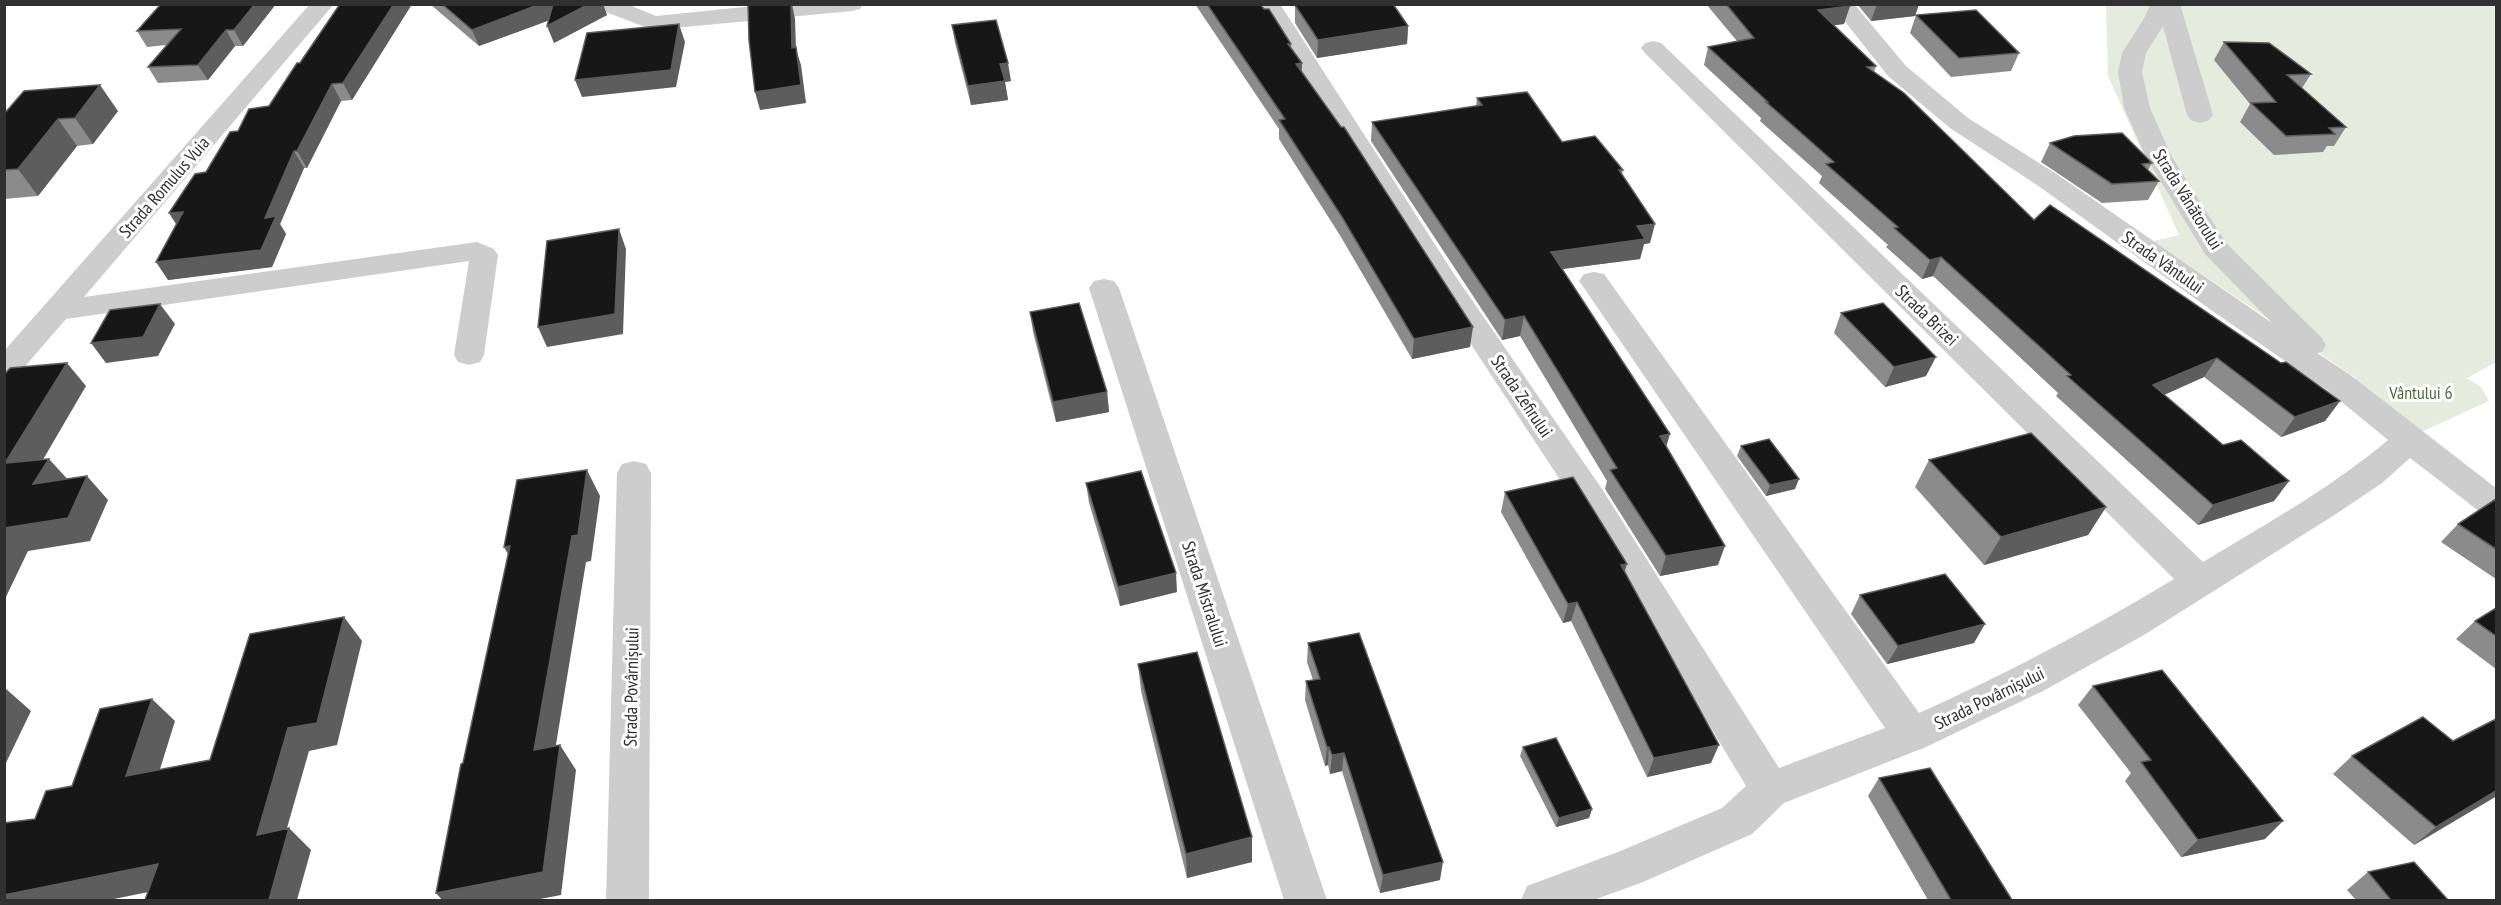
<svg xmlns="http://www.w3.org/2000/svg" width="2501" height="905" font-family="'PT Sans Narrow',sans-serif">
	<rect width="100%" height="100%" fill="#fff"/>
	<path fill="#e5ecde" d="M 2106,5 L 2496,5 L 2496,362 L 2467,378 L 2481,387 L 2489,401 L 2417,434 L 2371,397 L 2353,376 L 2153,241 L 2179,235 L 2108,76 Z"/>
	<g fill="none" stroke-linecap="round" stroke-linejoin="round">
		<path fill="#cdcdcd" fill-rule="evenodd" d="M 310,4 L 334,4 L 84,297 L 477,242 L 494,249 L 498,255 L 484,355 L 480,362 L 469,365 L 458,362 L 454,355 L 469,261 L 66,319 L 15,378 L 4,381 L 4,351 Z
			M 595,4 L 627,4 L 656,16 L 775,4 L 863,4 L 860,9 L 852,11 L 653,30 L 598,9 Z
			M 1257,4 L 1280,4 L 1454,274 L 1602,489 L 1779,768 L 1885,728 L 1584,288 L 1579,281 L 1584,274 L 1594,272 L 1604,274 L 1919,713 C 2007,673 2092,629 2174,579 L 1645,53 L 1641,48 L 1645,43 L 1653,41 L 1661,43 L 2203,562 C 2266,524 2331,488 2388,440 L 2327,390 L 2211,310 L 2037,185 L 1950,128 L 1888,76 L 1831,4 L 1854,4 L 1906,66 L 1968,118 L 2055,173 L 2272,323 L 2205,254 L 2146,157 L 2124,108 L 2118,72 L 2122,53 L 2145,17 L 2150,4 L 2180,4 L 2213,115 L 2209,120 L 2200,123 L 2191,120 L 2187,115 L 2163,26 L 2146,53 L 2142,72 L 2150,108 L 2172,157 L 2226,243 L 2322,338 L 2326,345 L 2322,352 L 2317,353 L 2349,374 L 2496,488 L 2496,519 L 2484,515 L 2410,458 L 2382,483 L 2336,514 L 2144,635 L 2043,691 L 1926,747 L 1784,803 L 1752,834 L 1643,882 L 1594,900 L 1521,900 L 1527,886 L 1618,852 L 1722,808 L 1746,786 L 1578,507 L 1428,279 Z
			M 1104,279 L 1114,281 L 1119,288 L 1327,900 L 1284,900 L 1089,288 L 1094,281 Z
			M 634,461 L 646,464 L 651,473 L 649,900 L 606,900 L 617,473 L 622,464 Z"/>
	</g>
	<path fill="#8b8b8b" d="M 276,4 L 243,46 L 235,46 L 208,80 L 158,83 L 148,67 L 166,45 L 147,47 L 137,31 Z
		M 340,4 L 412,4 L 352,100 L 341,101 L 307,168 L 304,168 L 280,224 L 286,234 L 272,267 L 168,280 L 176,224 L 169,213 L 206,172 L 238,131 L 269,106 Z
		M 430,4 L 603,4 L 607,15 L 554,43 L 549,20 L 479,46 Z
		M 1195,4 L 1260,4 L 1291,44 L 1291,48 L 1302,63 L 1302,71 L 1470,347 L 1412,359 L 1341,237 L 1279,139 L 1279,129 Z
		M 1706,4 L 1849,4 L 1844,24 L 1834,25 L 1876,66 L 1874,72 L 2034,220 L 2281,363 L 2340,401 L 2325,421 L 2281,437 L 2204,377 L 2164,395 L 2223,445 L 2289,481 L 2274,501 L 2198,525 L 2056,396 L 2058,393 L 1933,276 L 1922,279 L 1886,247 L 1888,245 L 1819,183 L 1822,176 L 1760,121 L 1761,118 L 1704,65 L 1708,47 L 1737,41 Z
		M 1857,4 L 1919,4 L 1915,16 L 1871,21 Z
		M 1295,5 L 1408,26 L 1407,44 L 1317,58 L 1295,23 Z
		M 1916,15 L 2019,53 L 2011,71 L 1951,77 L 1910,33 Z
		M 952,25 L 1011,81 L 1005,82 L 1008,100 L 971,105 L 955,43 Z
		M 2224,42 L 2311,74 L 2302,88 L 2346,127 L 2334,146 L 2327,146 L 2323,152 L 2274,155 L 2240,122 L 2250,104 L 2214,60 Z
		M 1477,98 L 1562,142 L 1623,170 L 1622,174 L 1650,243 L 1644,244 L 1640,259 L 1562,269 L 1666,447 L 1718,565 L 1660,576 L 1605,489 L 1607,481 L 1520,336 L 1502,340 L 1371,141 L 1372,122 L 1476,106 Z
		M 118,111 L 93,144 L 77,146 L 38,196 L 4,199 L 4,114 Z
		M 2050,143 L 2152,163 L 2148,170 L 2159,181 L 2148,200 L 2102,203 L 2041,162 Z
		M 1030,312 L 1107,392 L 1109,412 L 1056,422 L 1033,332 Z
		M 1841,313 L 1926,376 L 1885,387 L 1834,333 Z
		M 1741,446 L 1795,489 L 1766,496 L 1737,456 Z
		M 1929,460 L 2106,507 L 2088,535 L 1984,565 L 1915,487 Z
		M 1086,483 L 1177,592 L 1120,606 L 1089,503 Z
		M 1505,492 L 1625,571 L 1711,763 L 1647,777 L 1571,621 L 1563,623 L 1501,512 Z
		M 2496,499 L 2496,579 L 2441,542 L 2458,524 Z
		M 1860,595 L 1974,643 L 1887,664 L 1851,614 Z
		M 2496,608 L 2496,669 L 2456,639 L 2475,621 Z
		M 1308,643 L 1440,880 L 1380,893 L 1342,771 L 1330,774 L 1328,765 L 1325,766 L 1305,700 L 1306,681 L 1313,680 L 1307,662 Z
		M 1138,664 L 1252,862 L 1187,878 L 1141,691 Z
		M 2093,686 L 2265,839 L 2181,857 L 2125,781 L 2131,773 L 2078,705 Z
		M 2496,719 L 2496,798 L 2495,797 L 2414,845 L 2333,774 L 2352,756 L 2453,741 Z
		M 1523,747 L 1592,809 L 1589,818 L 1556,827 L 1520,756 Z
		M 1879,778 L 2012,900 L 1928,900 L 1868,796 Z
		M 2368,872 L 2448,900 L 2356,900 L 2347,890 Z"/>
	<path fill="#5d5d5d" d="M 255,4 L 276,4 L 243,46 L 234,30 Z
		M 394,4 L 412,4 L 352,100 L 343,83 Z
		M 540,4 L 556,4 L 561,16 L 479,46 L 472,30 Z
		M 589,4 L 603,4 L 607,15 L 554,43 L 547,26 Z
		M 791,4 L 792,4 L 795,19 L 796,49 L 801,65 L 806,103 L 760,110 L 755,92 L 792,48 Z
		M 1877,4 L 1919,4 L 1915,16 L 1871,21 Z
		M 1850,6 L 1844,24 L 1812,28 L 1818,10 Z
		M 679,24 L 685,42 L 676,87 L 582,97 L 575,80 Z
		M 1408,26 L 1407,44 L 1317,58 L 1318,40 Z
		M 226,30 L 235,46 L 208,80 L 198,65 Z
		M 1008,63 L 1011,81 L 1005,82 L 1008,100 L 971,105 L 968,86 L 1000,64 Z
		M 1302,63 L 1301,81 L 1296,64 Z
		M 332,84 L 341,101 L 307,168 L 297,151 Z
		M 100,85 L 118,111 L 93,144 L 75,118 Z
		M 58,119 L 77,146 L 38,196 L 18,169 Z
		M 294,151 L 304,168 L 280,224 L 286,234 L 272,267 L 168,280 L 156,262 L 265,218 Z
		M 183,212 L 181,231 L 169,213 Z
		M 1655,224 L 1650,243 L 1644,244 L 1640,259 L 1547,271 L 1551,252 L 1637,226 Z
		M 619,229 L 626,249 L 623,334 L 547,347 L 538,327 Z
		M 1941,257 L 1933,276 L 1922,279 L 1930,260 Z
		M 160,304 L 175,324 L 158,356 L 106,363 L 91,343 Z
		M 1524,316 L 1520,336 L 1502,340 L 1505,320 Z
		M 1473,327 L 1470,347 L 1412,359 L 1414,339 Z
		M 1936,357 L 1926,376 L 1885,387 L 1894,367 Z
		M 2217,358 L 2204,377 L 2141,405 L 2153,385 Z
		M 67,363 L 86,386 L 27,487 L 5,463 Z
		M 1107,392 L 1109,412 L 1056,422 L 1053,402 Z
		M 2340,401 L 2325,421 L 2281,437 L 2295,417 Z
		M 1670,434 L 1664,454 L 1660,436 Z
		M 49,459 L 71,483 L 33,484 Z
		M 587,470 L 600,496 L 591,561 L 586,562 L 551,775 L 534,750 L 572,536 Z
		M 87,476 L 108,500 L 90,541 L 28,551 L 4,601 L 5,528 Z
		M 1799,479 L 1795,489 L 1766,496 L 1770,485 Z
		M 2289,481 L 2274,501 L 2198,525 L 2213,505 Z
		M 2106,507 L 2088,535 L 1984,565 L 2001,537 Z
		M 510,546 L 519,573 L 504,547 Z
		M 1725,546 L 1718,565 L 1660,576 L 1666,556 Z
		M 1627,564 L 1621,583 L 1621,565 Z
		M 1176,573 L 1177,592 L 1120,606 L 1118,587 Z
		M 1577,602 L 1571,621 L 1563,623 L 1568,604 Z
		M 344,617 L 362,641 L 337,745 L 309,751 L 279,856 L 257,835 L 288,728 Z
		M 1985,624 L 1974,643 L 1887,664 L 1898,646 Z
		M 5,688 L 31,711 L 4,767 L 4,690 Z
		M 152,699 L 175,721 L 151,798 L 126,776 Z
		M 560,745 L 576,770 L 561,895 L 535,900 L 442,900 L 436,893 Z
		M 1719,745 L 1711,763 L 1647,777 L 1654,758 Z
		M 1327,747 L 1329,747 L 1328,765 L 1325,766 Z
		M 1344,753 L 1342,771 L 1330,774 L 1332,755 Z
		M 2496,791 L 2496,795 L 2495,797 L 2414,845 L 2436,827 Z
		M 1592,809 L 1589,818 L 1556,827 L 1559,818 Z
		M 2283,821 L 2265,839 L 2181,857 L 2198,840 Z
		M 289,828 L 311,850 L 297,900 L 269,900 Z
		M 1252,837 L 1252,862 L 1187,878 L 1186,854 Z
		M 1443,862 L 1440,880 L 1380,893 L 1383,875 Z
		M 158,864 L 183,885 L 109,900 L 4,900 L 4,895 Z"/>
	<path fill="#171717" stroke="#5d5d5d" stroke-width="1.5" d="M 161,4 L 255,4 L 234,30 L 226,30 L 198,65 L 148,67 L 181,29 L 137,31 Z
		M 340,4 L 394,4 L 343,83 L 332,84 L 297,151 L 294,151 L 265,218 L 276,216 L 261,250 L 156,262 L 183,212 L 169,213 L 195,174 L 206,172 L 230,132 L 238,131 L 249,109 L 269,106 L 297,63 L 300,63 Z
		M 442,4 L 540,4 L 472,30 Z
		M 553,4 L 589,4 L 547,26 Z
		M 791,4 L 792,48 L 796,47 L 801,85 L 755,92 L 749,40 L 748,5 Z
		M 1207,4 L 1260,4 L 1264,9 L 1269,9 L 1291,44 L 1288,44 L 1302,63 L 1296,64 L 1341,127 L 1344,127 L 1473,327 L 1414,339 L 1342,217 L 1279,120 L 1285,119 Z
		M 1393,4 L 1408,26 L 1318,40 L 1295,5 Z
		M 1726,4 L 1849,4 L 1850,6 L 1818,10 L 1876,66 L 1867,67 L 1904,93 L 2034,220 L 2050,205 L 2281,363 L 2286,362 L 2340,401 L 2295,417 L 2217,358 L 2153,385 L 2223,445 L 2241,440 L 2289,481 L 2213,505 L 2067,376 L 2071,375 L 1941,257 L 1930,260 L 1894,228 L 1898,227 L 1826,164 L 1834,162 L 1766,102 L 1768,102 L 1708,47 L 1754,38 Z
		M 1976,10 L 2019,53 L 1959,58 L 1916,15 Z
		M 996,20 L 1008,63 L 1000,64 L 1005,81 L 968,86 L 952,25 Z
		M 679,24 L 671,70 L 575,80 L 587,33 Z
		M 2224,42 L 2269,43 L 2311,74 L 2287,75 L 2346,127 L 2329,128 L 2335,134 L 2286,136 L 2251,103 L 2276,102 Z
		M 100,85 L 75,118 L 58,119 L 18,169 L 4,170 L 4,114 L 24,91 Z
		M 1527,92 L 1562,142 L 1595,136 L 1623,170 L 1619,170 L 1655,224 L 1637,226 L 1645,239 L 1551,252 L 1670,434 L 1660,436 L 1725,546 L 1666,556 L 1610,470 L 1617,468 L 1524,316 L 1505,320 L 1372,122 L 1482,105 L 1477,98 Z
		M 2122,133 L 2152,163 L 2142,164 L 2159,181 L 2112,184 L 2050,143 L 2074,136 Z
		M 619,229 L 615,314 L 538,327 L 547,241 Z
		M 1079,303 L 1107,392 L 1053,402 L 1030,312 Z
		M 1883,303 L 1936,357 L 1894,367 L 1841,313 Z
		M 160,304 L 143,337 L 91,343 L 110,310 Z
		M 67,363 L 5,463 L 49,459 L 33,484 L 87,476 L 68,518 L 4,528 L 4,375 L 10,368 Z
		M 2031,433 L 2106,507 L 2001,537 L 1929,460 Z
		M 1769,439 L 1799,479 L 1770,485 L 1741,446 Z
		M 587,470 L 578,535 L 572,536 L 534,750 L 560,745 L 543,872 L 436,893 L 461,764 L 463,763 L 510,546 L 504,547 L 517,480 Z
		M 1141,471 L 1176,573 L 1118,587 L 1086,483 Z
		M 1573,477 L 1627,564 L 1621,565 L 1719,745 L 1654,758 L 1577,602 L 1568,604 L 1505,492 Z
		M 2496,499 L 2496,549 L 2458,524 Z
		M 1945,574 L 1985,624 L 1898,646 L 1860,595 Z
		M 2496,608 L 2496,636 L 2475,621 Z
		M 344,617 L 317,723 L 288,728 L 257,835 L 289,828 L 269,900 L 145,900 L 158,864 L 4,895 L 4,823 L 35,819 L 46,791 L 72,786 L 100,709 L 152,699 L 126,776 L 210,760 L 250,634 Z
		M 1359,633 L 1443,862 L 1383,875 L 1344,753 L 1332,755 L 1329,747 L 1327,747 L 1306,681 L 1320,679 L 1308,643 Z
		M 1197,652 L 1252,837 L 1186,854 L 1138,664 Z
		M 2162,670 L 2283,821 L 2198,840 L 2141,762 L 2151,760 L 2093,686 Z
		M 2423,717 L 2453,741 L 2496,719 L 2496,791 L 2436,827 L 2352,756 Z
		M 1556,738 L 1592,809 L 1559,818 L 1523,747 Z
		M 1930,768 L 2012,900 L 1951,900 L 1879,778 Z
		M 2414,862 L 2448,900 L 2391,900 L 2368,872 Z"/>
	<g text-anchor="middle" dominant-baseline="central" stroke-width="6" stroke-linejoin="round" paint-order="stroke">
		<g font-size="18" fill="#303030" stroke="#fff">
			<text transform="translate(164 187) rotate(-49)">Strada Romulus Vuia</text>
			<text transform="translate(2188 199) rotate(58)">Strada Vânătorului</text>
			<text transform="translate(2163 262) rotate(35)">Strada Vântului</text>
			<text transform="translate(1927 315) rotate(44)">Strada Brizei</text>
			<text transform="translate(1522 396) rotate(56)">Strada Zefirului</text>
			<text transform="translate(1205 594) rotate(72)">Strada Mistralului</text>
			<text transform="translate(631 687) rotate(-89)">Strada Povârnișului</text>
			<text transform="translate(1989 698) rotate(-26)">Strada Povârnișului</text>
		</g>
		<g font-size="18" fill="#526a3e" stroke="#fff">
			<text x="2421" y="392">Vântului 6</text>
		</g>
	</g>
	<rect width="2501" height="905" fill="none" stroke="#303030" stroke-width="12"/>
</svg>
